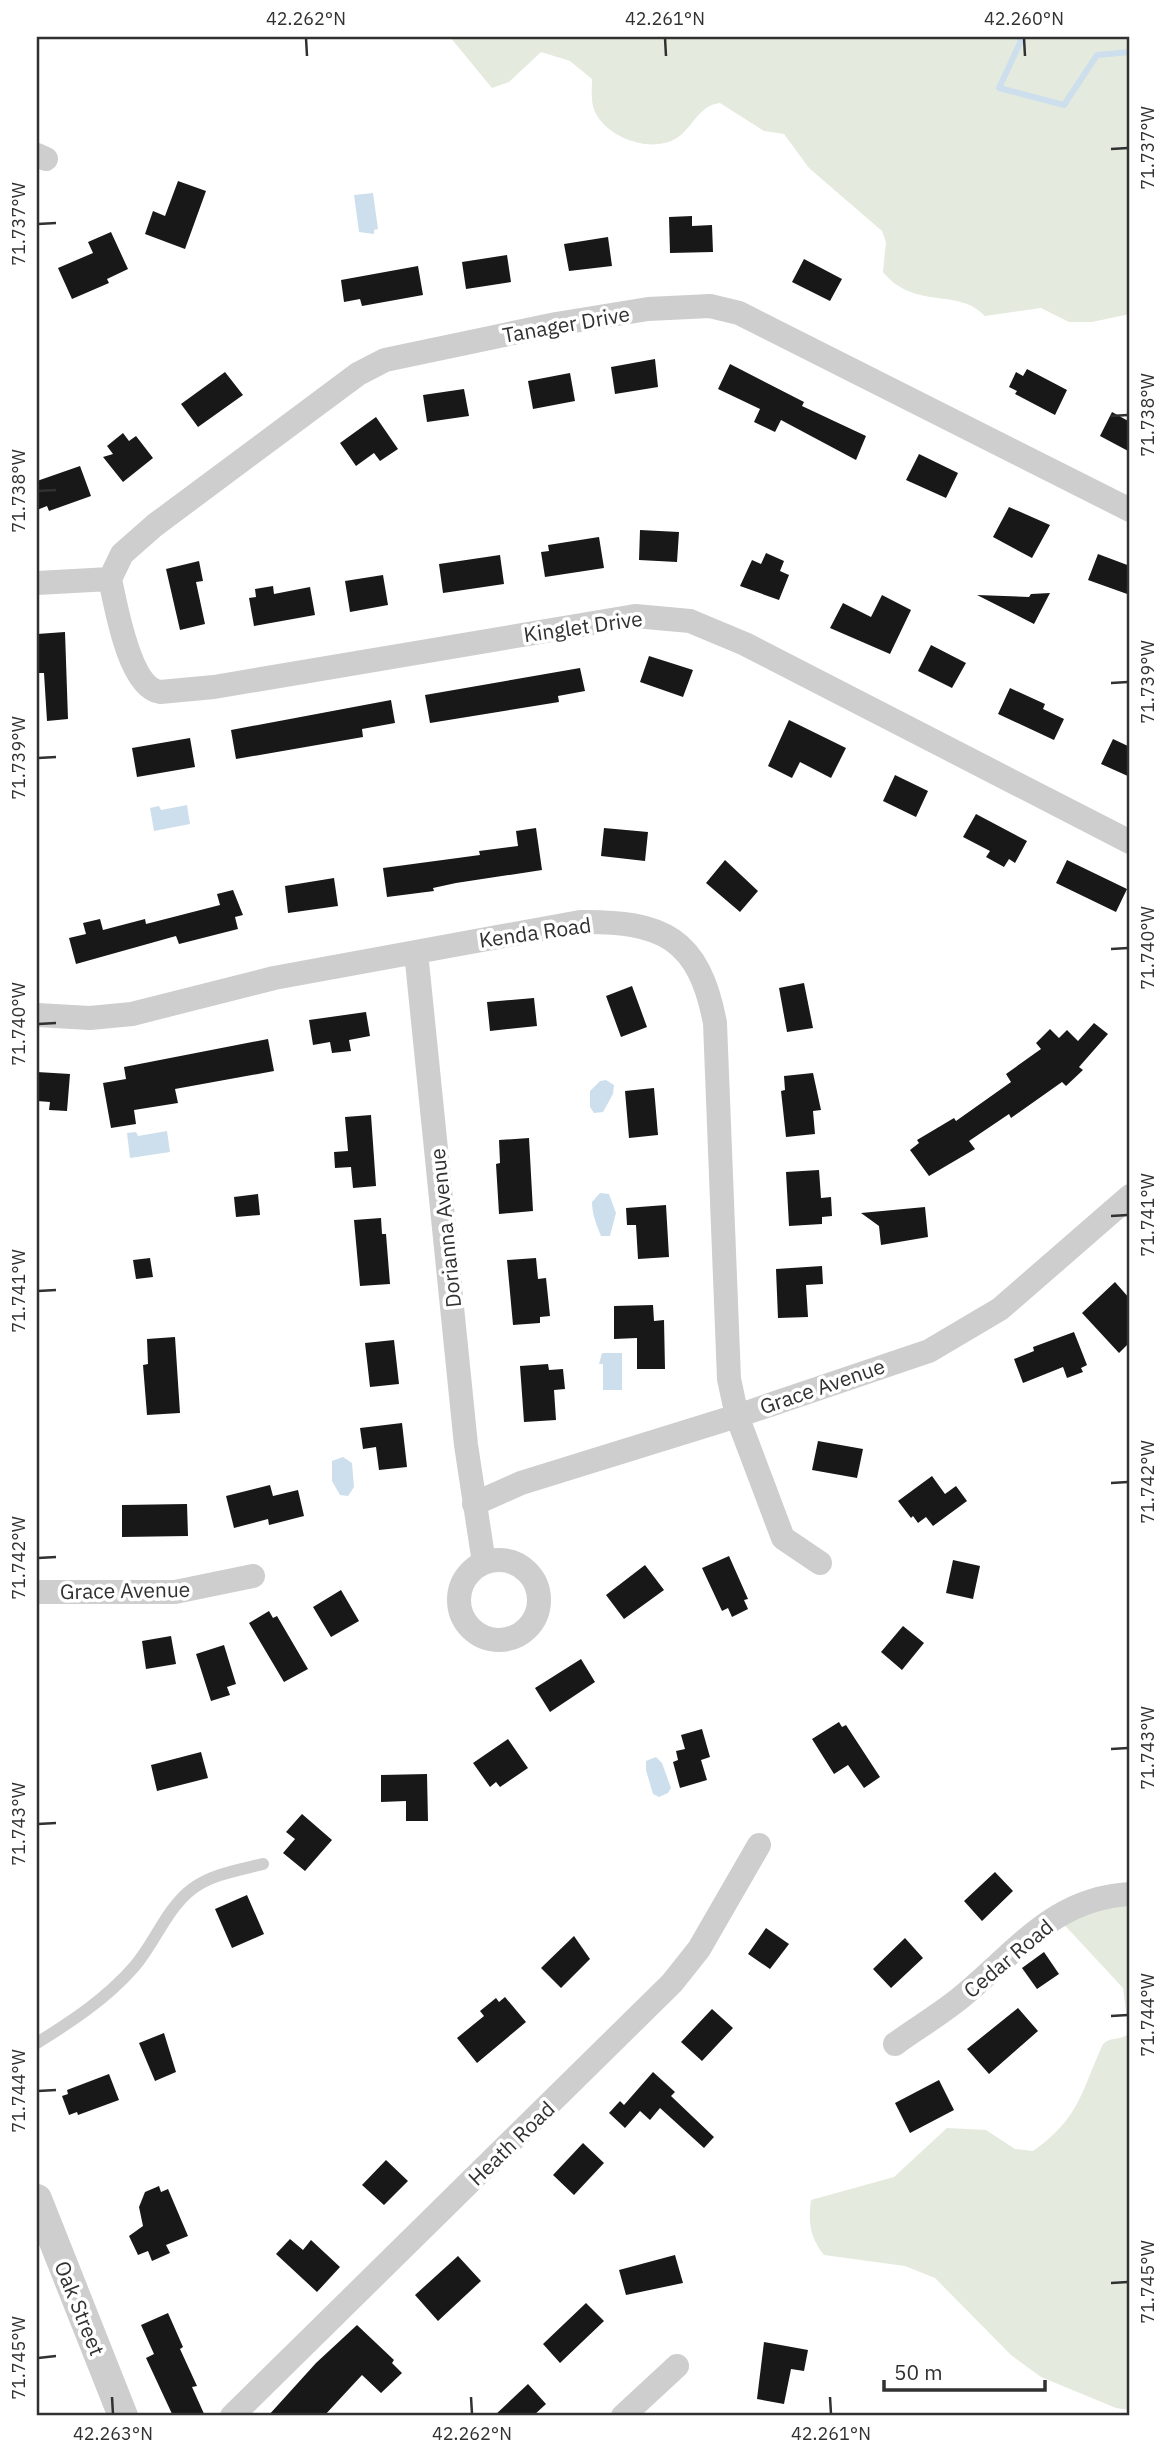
<svg xmlns="http://www.w3.org/2000/svg" width="1167" height="2453" font-family="'IBM Plex Sans',sans-serif">
	<rect width="100%" height="100%" fill="#fff"/>
	<path fill="#e4eadd" d="M 450,37 L 1130,37 L 1130,314 L 1092,322 L 1069,322 L 1041,308 L 985,316 C 958,287 915,311 883,272 L 886,242 L 882,231 L 809,168 L 784,134 L 764,131 L 720,103 C 698,105 692,130 675,139 C 649,154 601,136 593,106 C 591,98 592,87 592,79 L 570,61 L 541,52 L 509,82 L 492,88 Z
		M 1130,1903 L 1130,2410 L 1116,2408 L 1041,2377 L 1011,2355 L 935,2278 L 905,2266 L 824,2255 C 810,2238 808,2222 811,2200 L 894,2177 L 947,2128 L 986,2130 L 1015,2149 L 1033,2151 C 1080,2118 1081,2092 1103,2044 C 1110,2037 1121,2040 1129,2034 L 1123,1988 L 1057,1917 Z"/>
	<path fill="#cddfec" d="M 373,193 L 378,229 L 374,230 L 374,234 L 359,232 L 354,195 Z
		M 187,805 L 190,824 L 154,831 L 150,808 L 159,806 L 161,810 Z
		M 606,1080 L 614,1085 L 613,1094 L 603,1112 L 594,1113 L 590,1107 L 590,1091 L 600,1081 Z
		M 167,1131 L 170,1152 L 130,1158 L 127,1133 L 136,1132 L 138,1136 Z
		M 600,1193 L 609,1194 L 616,1213 L 610,1236 L 601,1236 C 597,1226 592,1214 592,1202 Z
		M 602,1353 L 622,1353 L 622,1390 L 603,1390 L 603,1364 L 599,1364 Z
		M 343,1457 L 352,1463 L 354,1487 L 348,1496 L 340,1495 L 332,1481 L 332,1461 Z
		M 656,1757 L 662,1763 L 671,1788 L 668,1793 L 659,1797 L 653,1794 L 646,1770 L 646,1761 Z"/>
	<g fill="none" stroke-linecap="round" stroke-linejoin="round">
		<path stroke="#cddfec" stroke-width="6" d="M 1019,37 L 1021,41 L 999,88 L 1064,105 L 1097,55 L 1130,52"/>
	</g>
	<path fill="#181818" d="M 178,181 L 206,191 L 185,249 L 145,234 L 153,211 L 165,216 Z
		M 692,216 L 692,226 L 712,225 L 713,252 L 670,253 L 669,217 Z
		M 111,232 L 128,269 L 107,279 L 109,283 L 72,299 L 58,268 L 93,253 L 88,242 Z
		M 608,237 L 612,266 L 569,271 L 564,244 Z
		M 507,255 L 511,282 L 466,289 L 462,262 Z
		M 804,259 L 842,279 L 830,301 L 792,282 Z
		M 418,266 L 423,295 L 362,306 L 360,299 L 344,302 L 341,280 Z
		M 655,359 L 658,387 L 615,394 L 611,367 Z
		M 730,364 L 804,402 L 802,406 L 866,436 L 856,460 L 781,420 L 775,432 L 754,422 L 760,409 L 718,389 Z
		M 1027,369 L 1067,390 L 1055,415 L 1015,394 L 1017,391 L 1009,387 L 1016,372 L 1023,376 Z
		M 225,372 L 243,395 L 198,427 L 181,404 Z
		M 570,373 L 575,401 L 533,409 L 528,381 Z
		M 464,389 L 469,416 L 427,422 L 423,395 Z
		M 1112,412 L 1130,422 L 1130,452 L 1100,436 Z
		M 376,417 L 398,449 L 380,461 L 374,453 L 356,466 L 340,443 Z
		M 123,433 L 129,441 L 136,436 L 153,458 L 123,482 L 103,457 L 113,454 L 107,446 Z
		M 919,454 L 958,473 L 946,498 L 906,480 Z
		M 80,466 L 91,496 L 49,511 L 47,506 L 37,510 L 37,481 Z
		M 1009,507 L 1050,525 L 1032,558 L 993,537 Z
		M 640,530 L 679,532 L 677,562 L 639,560 Z
		M 599,537 L 604,568 L 545,577 L 541,552 L 549,551 L 548,545 Z
		M 766,553 L 784,561 L 780,571 L 789,575 L 779,600 L 740,586 L 752,560 L 761,564 Z
		M 1098,554 L 1130,566 L 1130,595 L 1088,580 Z
		M 500,555 L 504,584 L 443,593 L 439,564 Z
		M 199,561 L 203,581 L 196,582 L 205,624 L 180,630 L 166,569 Z
		M 383,575 L 388,605 L 350,612 L 345,581 Z
		M 273,586 L 274,594 L 310,587 L 315,615 L 254,626 L 249,598 L 256,597 L 255,589 Z
		M 1050,593 L 1034,624 L 977,595 L 1029,597 L 1031,594 Z
		M 882,595 L 911,610 L 890,654 L 830,628 L 843,603 L 871,617 Z
		M 65,632 L 68,719 L 47,721 L 44,673 L 39,673 L 37,634 Z
		M 931,645 L 966,663 L 952,688 L 918,671 Z
		M 649,656 L 693,670 L 683,697 L 640,682 Z
		M 580,668 L 585,691 L 558,696 L 559,702 L 430,723 L 425,695 Z
		M 1010,688 L 1045,704 L 1043,709 L 1064,719 L 1054,740 L 998,714 Z
		M 391,700 L 395,723 L 362,729 L 363,737 L 236,759 L 231,730 Z
		M 789,720 L 846,748 L 831,778 L 800,762 L 792,778 L 768,766 Z
		M 190,738 L 195,767 L 137,777 L 132,748 Z
		M 1113,739 L 1130,747 L 1130,777 L 1101,764 Z
		M 895,775 L 928,791 L 916,817 L 883,801 Z
		M 976,814 L 1027,841 L 1015,863 L 1009,859 L 1004,867 L 986,857 L 990,851 L 963,837 Z
		M 536,828 L 542,870 L 456,883 L 433,888 L 434,891 L 387,897 L 383,868 L 480,855 L 479,851 L 518,846 L 516,831 Z
		M 604,828 L 648,832 L 645,861 L 601,856 Z
		M 725,860 L 758,891 L 740,912 L 706,883 Z
		M 1067,860 L 1127,889 L 1116,912 L 1056,883 Z
		M 334,878 L 338,906 L 288,913 L 285,886 Z
		M 233,890 L 243,915 L 235,917 L 238,929 L 179,944 L 176,936 L 76,964 L 69,938 L 86,934 L 83,923 L 100,919 L 103,930 L 145,919 L 146,924 L 220,905 L 217,894 Z
		M 804,983 L 813,1028 L 787,1032 L 779,988 Z
		M 632,986 L 647,1027 L 621,1037 L 606,996 Z
		M 534,998 L 537,1026 L 490,1031 L 487,1002 Z
		M 366,1012 L 370,1036 L 349,1040 L 351,1051 L 332,1053 L 330,1042 L 313,1045 L 309,1020 Z
		M 1094,1023 L 1108,1034 L 1079,1067 L 1083,1070 L 1066,1086 L 1062,1082 L 1011,1118 L 1009,1114 L 969,1141 L 975,1149 L 929,1176 L 910,1150 L 919,1143 L 917,1140 L 954,1118 L 956,1121 L 1011,1082 L 1006,1074 L 1041,1049 L 1036,1043 L 1050,1029 L 1059,1038 L 1067,1030 L 1078,1041 Z
		M 268,1039 L 274,1071 L 175,1089 L 178,1103 L 134,1110 L 136,1124 L 111,1128 L 103,1083 L 126,1079 L 124,1067 Z
		M 37,1072 L 70,1074 L 67,1111 L 49,1110 L 50,1102 L 37,1101 Z
		M 813,1073 L 821,1110 L 813,1111 L 815,1134 L 786,1137 L 781,1091 L 785,1090 L 784,1076 Z
		M 654,1088 L 658,1135 L 629,1138 L 625,1091 Z
		M 371,1115 L 376,1186 L 353,1188 L 351,1167 L 335,1168 L 334,1152 L 348,1151 L 345,1117 Z
		M 529,1138 L 533,1211 L 499,1214 L 496,1164 L 500,1163 L 499,1140 Z
		M 819,1170 L 821,1198 L 831,1197 L 832,1216 L 822,1217 L 822,1224 L 789,1226 L 786,1172 Z
		M 258,1194 L 260,1215 L 236,1217 L 234,1197 Z
		M 666,1205 L 669,1257 L 638,1259 L 636,1225 L 627,1225 L 626,1208 Z
		M 925,1207 L 928,1237 L 881,1245 L 879,1226 L 861,1213 Z
		M 381,1218 L 382,1234 L 386,1234 L 390,1284 L 360,1286 L 354,1220 Z
		M 150,1258 L 153,1277 L 136,1279 L 133,1260 Z
		M 536,1258 L 538,1279 L 546,1278 L 550,1316 L 540,1317 L 540,1323 L 513,1325 L 507,1260 Z
		M 822,1266 L 823,1284 L 806,1285 L 808,1317 L 778,1318 L 776,1269 Z
		M 1115,1282 L 1130,1299 L 1130,1342 L 1119,1353 L 1082,1313 Z
		M 653,1305 L 654,1321 L 664,1320 L 665,1369 L 637,1369 L 637,1338 L 614,1339 L 614,1306 Z
		M 1074,1332 L 1087,1365 L 1081,1368 L 1083,1372 L 1067,1378 L 1063,1367 L 1023,1383 L 1014,1359 L 1034,1351 L 1033,1347 Z
		M 175,1337 L 180,1413 L 147,1415 L 143,1365 L 148,1364 L 147,1339 Z
		M 394,1340 L 399,1384 L 370,1387 L 365,1343 Z
		M 548,1364 L 549,1370 L 563,1369 L 565,1389 L 554,1390 L 556,1420 L 524,1422 L 520,1366 Z
		M 402,1423 L 407,1467 L 379,1470 L 376,1447 L 363,1449 L 360,1428 Z
		M 818,1441 L 863,1449 L 857,1478 L 812,1470 Z
		M 932,1476 L 945,1494 L 956,1486 L 967,1501 L 933,1526 L 926,1517 L 918,1523 L 913,1516 L 911,1518 L 898,1501 Z
		M 270,1485 L 273,1496 L 298,1490 L 304,1516 L 269,1525 L 268,1519 L 234,1528 L 226,1496 Z
		M 187,1504 L 188,1536 L 122,1537 L 122,1505 Z
		M 729,1556 L 748,1599 L 744,1600 L 748,1609 L 732,1617 L 728,1608 L 722,1611 L 702,1568 Z
		M 953,1560 L 980,1566 L 973,1599 L 946,1593 Z
		M 645,1565 L 664,1590 L 624,1619 L 606,1595 Z
		M 341,1590 L 359,1621 L 331,1637 L 313,1607 Z
		M 269,1611 L 273,1618 L 277,1616 L 308,1669 L 284,1682 L 249,1623 Z
		M 903,1626 L 924,1643 L 902,1670 L 881,1652 Z
		M 171,1636 L 176,1664 L 146,1669 L 142,1641 Z
		M 224,1645 L 236,1684 L 227,1687 L 230,1695 L 211,1701 L 196,1654 Z
		M 581,1659 L 595,1682 L 550,1712 L 535,1688 Z
		M 839,1722 L 842,1727 L 846,1725 L 880,1777 L 864,1788 L 848,1765 L 834,1774 L 812,1739 Z
		M 702,1729 L 710,1757 L 701,1760 L 707,1780 L 680,1788 L 673,1762 L 678,1760 L 676,1751 L 685,1749 L 681,1735 Z
		M 508,1739 L 528,1768 L 500,1787 L 496,1782 L 490,1787 L 473,1763 Z
		M 201,1752 L 208,1778 L 157,1791 L 151,1765 Z
		M 427,1774 L 428,1821 L 406,1821 L 406,1801 L 381,1802 L 381,1775 Z
		M 302,1814 L 332,1840 L 305,1871 L 283,1853 L 295,1839 L 286,1832 Z
		M 995,1872 L 1013,1891 L 982,1921 L 964,1901 Z
		M 247,1895 L 264,1934 L 232,1948 L 215,1909 Z
		M 766,1928 L 789,1944 L 770,1969 L 748,1954 Z
		M 574,1936 L 590,1959 L 561,1988 L 541,1968 Z
		M 905,1938 L 923,1958 L 891,1988 L 873,1969 Z
		M 1044,1952 L 1059,1974 L 1037,1989 L 1022,1968 Z
		M 505,1997 L 526,2022 L 477,2063 L 457,2038 L 484,2016 L 480,2011 L 496,1998 L 499,2002 Z
		M 1018,2008 L 1038,2031 L 989,2074 L 967,2049 Z
		M 712,2009 L 733,2028 L 702,2061 L 681,2042 Z
		M 164,2033 L 176,2072 L 155,2081 L 139,2043 Z
		M 653,2072 L 675,2092 L 671,2096 L 714,2137 L 704,2148 L 660,2108 L 650,2120 L 640,2111 L 625,2128 L 609,2113 L 620,2101 L 624,2105 Z
		M 109,2074 L 119,2100 L 78,2115 L 77,2112 L 69,2115 L 62,2096 L 68,2094 L 67,2090 Z
		M 939,2080 L 954,2110 L 910,2133 L 895,2103 Z
		M 583,2143 L 604,2163 L 574,2195 L 553,2175 Z
		M 386,2160 L 408,2181 L 384,2205 L 362,2185 Z
		M 159,2186 L 161,2192 L 168,2189 L 188,2236 L 166,2245 L 170,2253 L 152,2261 L 148,2251 L 138,2255 L 129,2236 L 143,2226 L 139,2207 L 145,2192 Z
		M 290,2239 L 303,2250 L 311,2240 L 340,2267 L 317,2292 L 276,2254 Z
		M 675,2255 L 683,2283 L 626,2295 L 619,2270 Z
		M 458,2256 L 481,2281 L 438,2321 L 415,2295 Z
		M 586,2303 L 604,2321 L 560,2363 L 543,2344 Z
		M 168,2313 L 183,2347 L 180,2349 L 197,2386 L 192,2387 L 205,2416 L 173,2416 L 146,2358 L 154,2354 L 141,2325 Z
		M 357,2325 L 394,2360 L 392,2363 L 402,2373 L 381,2393 L 362,2375 L 324,2416 L 268,2416 L 316,2363 Z
		M 764,2342 L 808,2350 L 804,2371 L 791,2369 L 784,2404 L 757,2399 Z
		M 528,2384 L 546,2404 L 533,2416 L 494,2416 Z"/>
	<g fill="none" stroke-linecap="round" stroke-linejoin="round">
		<path stroke="#cecece" stroke-width="12" d="M 37,2043 C 72,2021 106,1999 134,1967 C 155,1943 166,1909 192,1889 C 212,1874 239,1870 263,1864"/>
		<path stroke="#cecece" stroke-width="24" d="M 37,155 L 46,159
			M 110,579 C 116,606 129,687 160,692 L 214,687 L 635,616 L 690,621 L 745,644 L 1130,842
			M 37,583 L 110,579 L 122,554 L 155,525 L 358,374 L 385,360 L 556,324 L 648,309 L 710,306 L 739,313 L 1130,510
			M 416,952 L 466,1445 L 484,1563
			M 37,1015 L 90,1018 L 132,1014 L 274,978 L 580,922 C 663,921 699,938 715,1023 L 729,1379 L 737,1416 L 783,1538 L 820,1563
			M 474,1504 L 521,1483 L 737,1416 L 929,1351 L 1000,1309 L 1130,1196
			M459 1600a40 40 0 1 1 80 0a40 40 0 1 1-80 0Z
			M 37,1592 L 175,1592 L 253,1576
			M 895,2044 C 918,2027 943,2013 965,1994 C 1019,1949 1055,1898 1130,1894
			M 232,2416 L 672,1983 L 699,1949 L 759,1845
			M 623,2416 L 677,2366"/>
		<path stroke="#cecece" stroke-width="30" d="M 37,2199 L 123,2416"/>
	</g>
	<path fill="none" stroke="#313131" stroke-width="2.5" d="M 306,38 L 307,56M 665,38 L 666,56M 1024,38 L 1025,56M 1111,149 L 1128,148M 38,224 L 56,223M 1111,416 L 1128,415M 38,491 L 56,490M 1111,683 L 1128,682M 38,758 L 56,757M 1111,949 L 1128,948M 38,1024 L 56,1023M 1111,1216 L 1128,1215M 38,1291 L 56,1290M 1111,1483 L 1128,1482M 38,1558 L 56,1557M 1111,1749 L 1128,1748M 38,1824 L 56,1823M 1111,2016 L 1128,2015M 38,2091 L 56,2090M 1111,2283 L 1128,2282M 38,2358 L 56,2356M 112,2397 L 113,2414M 471,2397 L 472,2414M 830,2397 L 831,2414"/>
	<g text-anchor="middle" dominant-baseline="central" stroke-width="7" stroke-linejoin="round" paint-order="stroke">
		<g font-size="21" fill="#313131" stroke="#fff">
			<text transform="translate(566 324) rotate(-10)">Tanager Drive</text>
			<text transform="translate(583 626) rotate(-8)">Kinglet Drive</text>
			<text transform="translate(535 932) rotate(-8)">Kenda Road</text>
			<text transform="translate(445 1228) rotate(-96)">Dorianna Avenue</text>
			<text transform="translate(822 1386) rotate(-19)">Grace Avenue</text>
			<text transform="translate(125 1590) rotate(-1)">Grace Avenue</text>
			<text transform="translate(1008 1958) rotate(-40)">Cedar Road</text>
			<text transform="translate(511 2143) rotate(-44)">Heath Road</text>
			<text transform="translate(80 2308) rotate(68)">Oak Street</text>
		</g>
	</g>
	<rect width="1167" height="2453" fill="none" stroke="#ffffff" stroke-width="77"/>
	<path d="M884 2380v10h161v-10" fill="none" stroke="#313131" stroke-width="3.5"/>
	<text x="894" y="2380" font-size="21" fill="#313131" stroke="#ffffff" stroke-width="5" paint-order="stroke">50 m</text>
	<rect x="38" y="38" width="1090" height="2376" fill="none" stroke="#313131" stroke-width="2.5"/>
	<g font-size="18" text-anchor="middle" fill="#313131">
		<text x="306" y="25">42.262°N</text>
		<text x="665" y="25">42.261°N</text>
		<text x="1024" y="25">42.260°N</text>
		<text transform="translate(1148 148) rotate(-90)" y="6">71.737°W</text>
		<text transform="translate(19 224) rotate(-90)" y="6">71.737°W</text>
		<text transform="translate(1148 415) rotate(-90)" y="6">71.738°W</text>
		<text transform="translate(19 491) rotate(-90)" y="6">71.738°W</text>
		<text transform="translate(1148 682) rotate(-90)" y="6">71.739°W</text>
		<text transform="translate(19 758) rotate(-90)" y="6">71.739°W</text>
		<text transform="translate(1148 948) rotate(-90)" y="6">71.740°W</text>
		<text transform="translate(19 1024) rotate(-90)" y="6">71.740°W</text>
		<text transform="translate(1148 1215) rotate(-90)" y="6">71.741°W</text>
		<text transform="translate(19 1291) rotate(-90)" y="6">71.741°W</text>
		<text transform="translate(1148 1482) rotate(-90)" y="6">71.742°W</text>
		<text transform="translate(19 1558) rotate(-90)" y="6">71.742°W</text>
		<text transform="translate(1148 1748) rotate(-90)" y="6">71.743°W</text>
		<text transform="translate(19 1824) rotate(-90)" y="6">71.743°W</text>
		<text transform="translate(1148 2015) rotate(-90)" y="6">71.744°W</text>
		<text transform="translate(19 2091) rotate(-90)" y="6">71.744°W</text>
		<text transform="translate(1148 2282) rotate(-90)" y="6">71.745°W</text>
		<text transform="translate(19 2358) rotate(-90)" y="6">71.745°W</text>
		<text x="113" y="2440">42.263°N</text>
		<text x="472" y="2440">42.262°N</text>
		<text x="831" y="2440">42.261°N</text>
	</g>
</svg>
